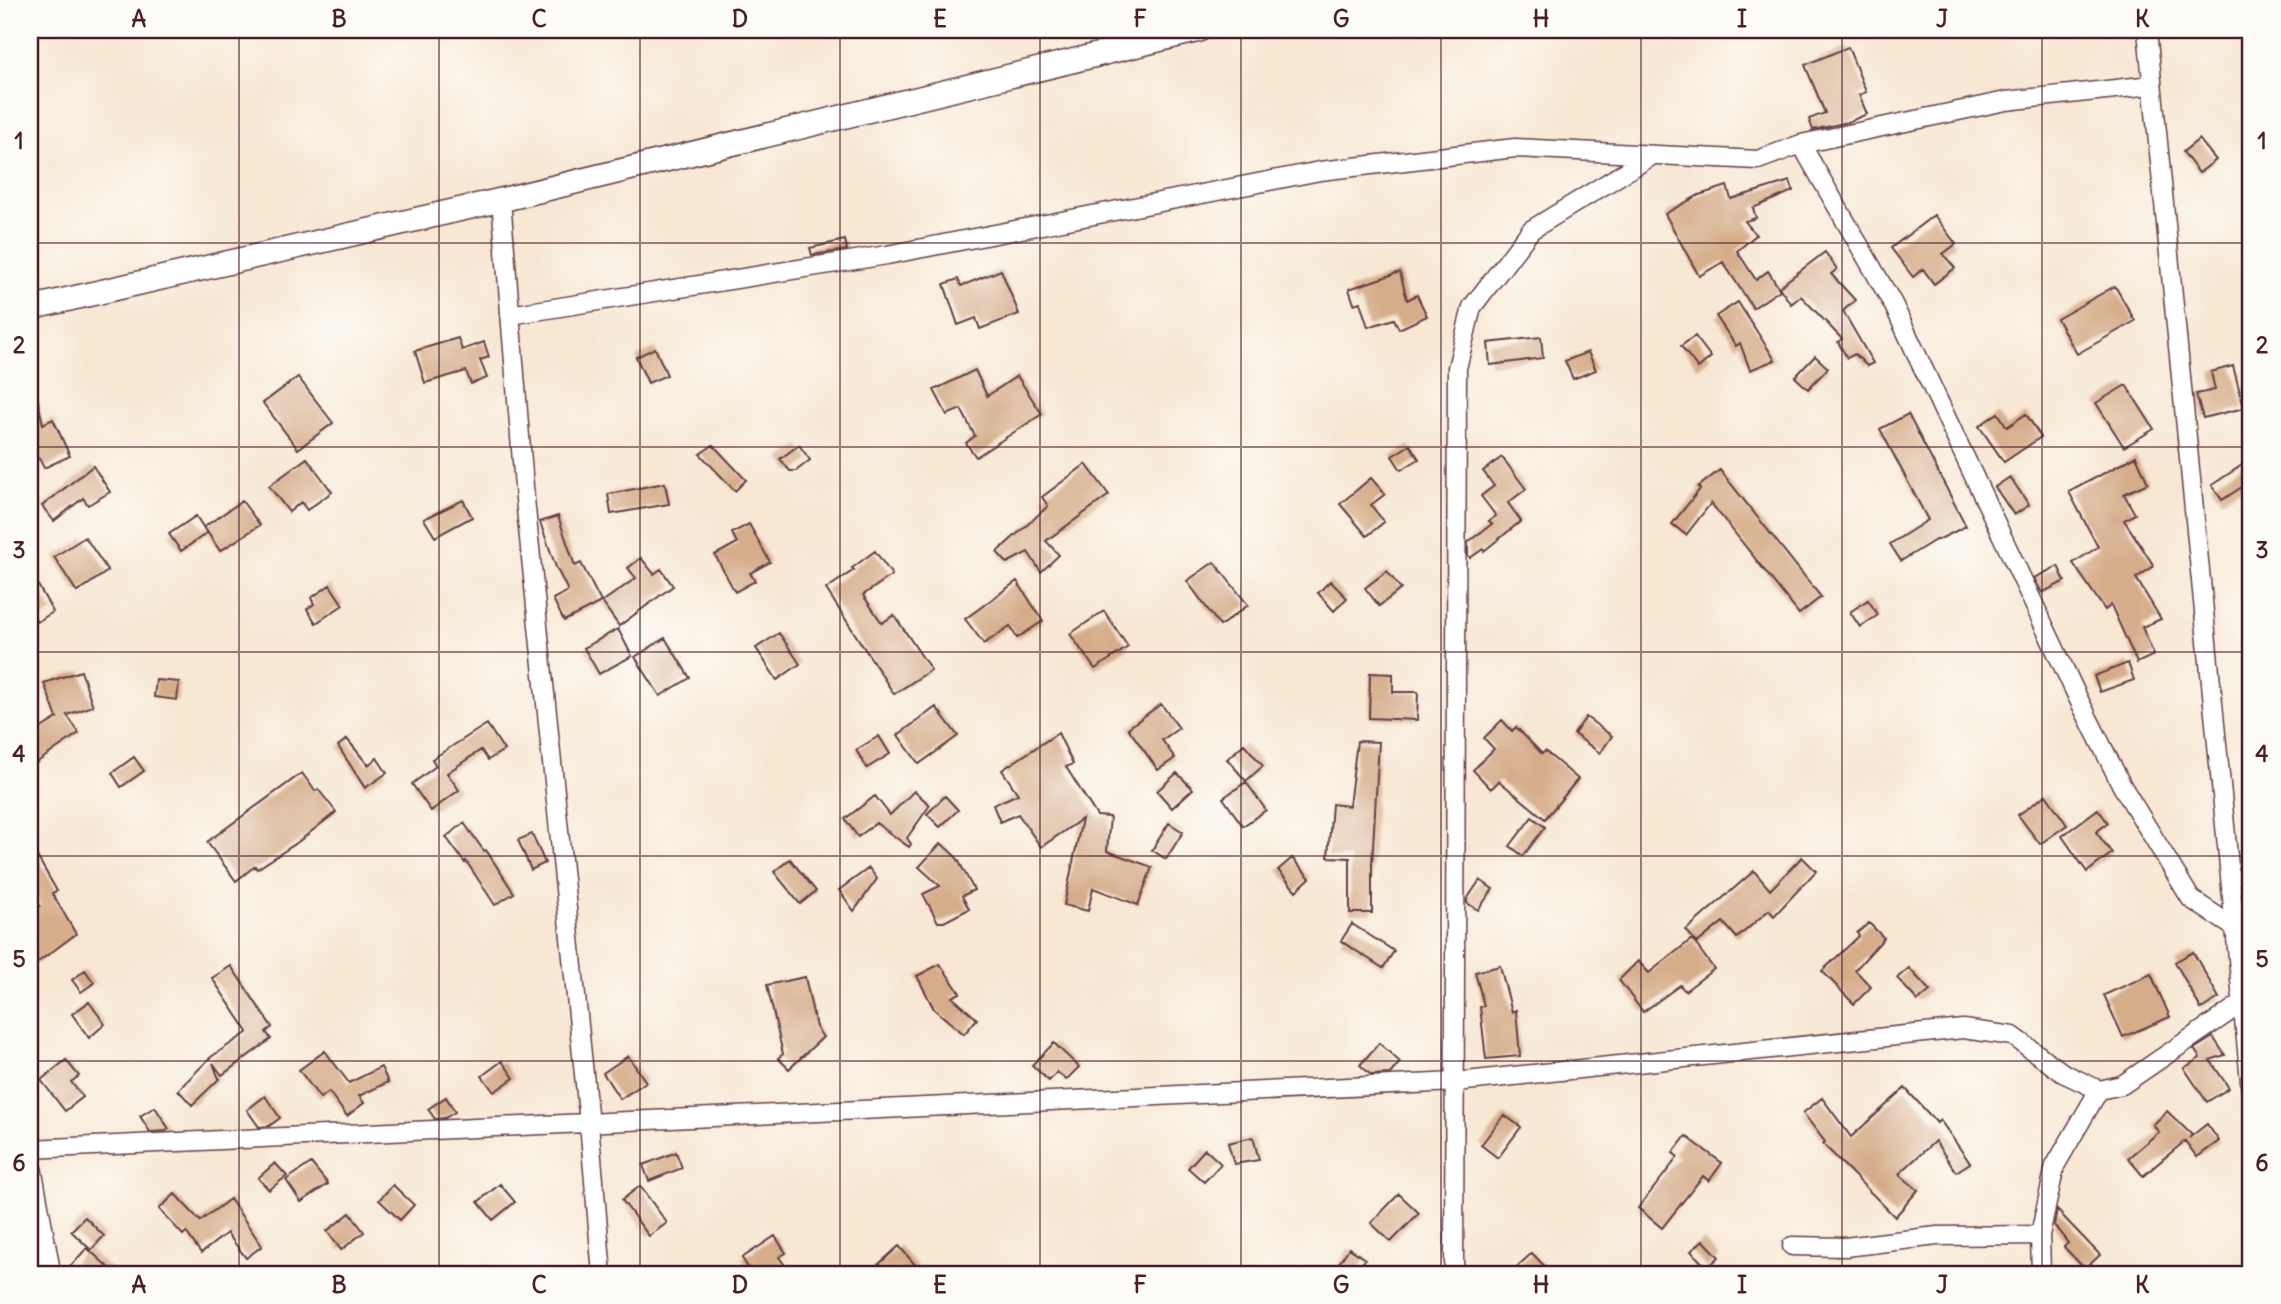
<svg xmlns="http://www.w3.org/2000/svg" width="2281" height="1304" font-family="Delius,sans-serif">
	<rect width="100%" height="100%" fill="#fdfcf7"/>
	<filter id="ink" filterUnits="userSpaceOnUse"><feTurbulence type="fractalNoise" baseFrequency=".0143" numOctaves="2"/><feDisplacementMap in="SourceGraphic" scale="14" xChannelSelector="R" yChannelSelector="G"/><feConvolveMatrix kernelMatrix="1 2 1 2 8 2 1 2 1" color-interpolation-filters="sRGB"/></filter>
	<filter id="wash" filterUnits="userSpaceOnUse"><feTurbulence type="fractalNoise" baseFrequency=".00686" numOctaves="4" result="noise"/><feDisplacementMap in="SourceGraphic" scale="28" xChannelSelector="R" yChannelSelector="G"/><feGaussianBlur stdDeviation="1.57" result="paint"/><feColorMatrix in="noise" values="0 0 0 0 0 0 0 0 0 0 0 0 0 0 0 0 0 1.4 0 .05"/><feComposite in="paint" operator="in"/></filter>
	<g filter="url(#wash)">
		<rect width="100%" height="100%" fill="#f7e7d3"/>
		<g id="blocks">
			<path fill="#d6ad8b" d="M 1848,47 L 1866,92 L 1859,95 L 1867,114 L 1848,122 L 1813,130 L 1809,119 L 1825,113 L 1805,65 Z
				M 2199,139 L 2216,160 L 2199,173 L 2183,152 Z
				M 1790,181 L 1793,191 L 1753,208 L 1756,218 L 1745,221 L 1756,235 L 1737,251 L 1756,280 L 1768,271 L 1780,290 L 1753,308 L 1723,262 L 1699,276 L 1665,214 L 1699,195 L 1727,186 L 1731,199 Z
				M 1934,215 L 1956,244 L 1943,254 L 1955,268 L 1934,284 L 1923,269 L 1913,277 L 1891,248 Z
				M 845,240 L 847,250 L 812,255 L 810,248 Z
				M 1825,252 L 1837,269 L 1831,274 L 1855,300 L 1843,311 L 1873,363 L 1867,366 L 1855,354 L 1847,358 L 1838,342 L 1842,339 L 1801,296 L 1791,304 L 1779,287 Z
				M 1001,270 L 1019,314 L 980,329 L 976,318 L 958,325 L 944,284 L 958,279 L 961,286 Z
				M 1400,272 L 1407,300 L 1417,295 L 1427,316 L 1399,329 L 1394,319 L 1368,327 L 1360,302 L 1354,304 L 1349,289 Z
				M 2115,286 L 2135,321 L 2077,354 L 2057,319 Z
				M 1738,302 L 1754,327 L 1775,360 L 1750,370 L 1740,343 L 1736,346 L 1716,316 Z
				M 1695,336 L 1711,357 L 1698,368 L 1681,346 Z
				M 1541,337 L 1543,358 L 1490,365 L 1488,343 Z
				M 458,338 L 462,350 L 484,342 L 489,357 L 480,360 L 487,378 L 471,384 L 466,371 L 425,383 L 415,351 Z
				M 655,348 L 667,375 L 648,383 L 636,357 Z
				M 1588,352 L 1596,370 L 1573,379 L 1565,361 Z
				M 1815,356 L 1828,368 L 1808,389 L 1795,377 Z
				M 2233,366 L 2244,408 L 2203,418 L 2196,394 L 2215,390 L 2211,372 Z
				M 975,370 L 987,396 L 1017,376 L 1042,414 L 976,457 L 966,443 L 975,436 L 961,409 L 947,415 L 934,390 Z
				M 298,377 L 333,423 L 298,449 L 263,403 Z
				M 2126,385 L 2154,429 L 2124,447 L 2096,403 Z
				M 36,393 L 43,424 L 53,419 L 70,456 L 44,468 L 39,458 L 36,459 L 30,447 L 30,394 Z
				M 1998,413 L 2007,427 L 2026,414 L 2041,437 L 2004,462 L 1979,426 Z
				M 1908,414 L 1966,526 L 1938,540 L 1937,539 L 1901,561 L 1890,544 L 1928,520 L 1880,429 Z
				M 713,445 L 746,480 L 735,491 L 700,454 Z
				M 799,445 L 810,460 L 796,471 L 790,471 L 780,459 Z
				M 1410,445 L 1419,459 L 1401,470 L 1392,456 Z
				M 2136,456 L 2148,483 L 2124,494 L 2135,514 L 2124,520 L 2154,566 L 2136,578 L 2161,619 L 2142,627 L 2154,655 L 2137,663 L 2111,605 L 2105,610 L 2073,563 L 2098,547 L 2069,492 Z
				M 1502,457 L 1526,489 L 1508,503 L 1521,521 L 1484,551 L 1483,549 L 1470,558 L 1468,555 L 1468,542 L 1492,524 L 1489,521 L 1496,516 L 1481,496 L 1494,486 L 1483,471 Z
				M 307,458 L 332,492 L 307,510 L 301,502 L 289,512 L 269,486 Z
				M 2251,459 L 2251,481 L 2222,500 L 2212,485 Z
				M 1086,464 L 1109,495 L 1046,541 L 1059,555 L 1041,572 L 1028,552 L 1007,563 L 997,552 L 1048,506 L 1042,497 Z
				M 93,466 L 110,492 L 88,505 L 83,498 L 54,521 L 42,506 Z
				M 1720,470 L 1821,597 L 1799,614 L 1711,503 L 1686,535 L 1672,524 L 1700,489 L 1698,487 Z
				M 2010,477 L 2029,505 L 2014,515 L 1995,487 Z
				M 1371,478 L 1385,494 L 1371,505 L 1384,522 L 1367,536 L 1340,504 Z
				M 665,483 L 669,504 L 611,514 L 608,494 Z
				M 463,500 L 472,517 L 435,537 L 424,519 Z
				M 242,501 L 260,525 L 220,551 L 204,527 Z
				M 196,516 L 207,533 L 181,551 L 169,534 Z
				M 558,516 L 575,566 L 581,563 L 601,602 L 564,621 L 553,599 L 568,591 L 556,567 L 540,522 Z
				M 749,524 L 770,562 L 750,573 L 755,581 L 735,592 L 715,555 L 737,543 L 732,533 Z
				M 85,537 L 108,571 L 77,592 L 54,557 Z
				M 875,551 L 892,575 L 863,595 L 882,623 L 894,615 L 931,670 L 894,694 L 826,589 L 854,570 L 852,568 Z
				M 641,558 L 654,574 L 661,569 L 673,586 L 619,626 L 602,602 L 636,578 L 628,568 Z
				M 1214,562 L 1248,605 L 1220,626 L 1187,581 Z
				M 2058,566 L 2065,581 L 2042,593 L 2034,578 Z
				M 30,571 L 53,612 L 37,622 L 30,610 Z
				M 1387,571 L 1401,589 L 1379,606 L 1365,588 Z
				M 1017,581 L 1043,621 L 1017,638 L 1010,626 L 984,644 L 965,619 Z
				M 1330,581 L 1347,598 L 1334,611 L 1318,593 Z
				M 330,585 L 343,605 L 316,623 L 307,609 L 314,604 L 311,598 Z
				M 1868,600 L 1878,615 L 1860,627 L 1850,612 Z
				M 1104,611 L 1128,647 L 1095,669 L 1070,634 Z
				M 618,629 L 632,656 L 599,674 L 584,648 Z
				M 779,633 L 800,664 L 777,680 L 756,648 Z
				M 665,638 L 690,678 L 660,696 L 635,657 Z
				M 2128,663 L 2134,680 L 2100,692 L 2094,676 Z
				M 81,671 L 93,706 L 67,715 L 79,733 L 36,763 L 30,752 L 30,735 L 57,718 L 44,683 Z
				M 1370,673 L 1393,674 L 1393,692 L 1418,692 L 1417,720 L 1369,718 Z
				M 156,680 L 179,682 L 177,700 L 154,697 Z
				M 1161,704 L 1179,728 L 1162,740 L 1175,758 L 1158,770 L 1128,728 Z
				M 936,707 L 958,736 L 919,764 L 898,735 Z
				M 1586,717 L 1612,736 L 1600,753 L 1574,734 Z
				M 1502,720 L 1512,731 L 1516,727 L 1542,754 L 1545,751 L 1578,779 L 1545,819 L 1499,781 L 1491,789 L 1473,770 L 1494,749 L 1484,738 Z
				M 487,724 L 504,750 L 488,760 L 481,750 L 447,773 L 459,790 L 431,811 L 412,784 L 436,766 L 432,759 Z
				M 1058,733 L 1073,764 L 1066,767 L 1097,816 L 1110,817 L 1107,851 L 1152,867 L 1138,905 L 1093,888 L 1088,911 L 1064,905 L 1082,819 L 1041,847 L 1018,814 L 1000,822 L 993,805 L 1018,794 L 1002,770 Z
				M 879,736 L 890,754 L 867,768 L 856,750 Z
				M 347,739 L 368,765 L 377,758 L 387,773 L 365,788 L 338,746 Z
				M 1357,741 L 1379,742 L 1372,864 L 1372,913 L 1350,913 L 1350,858 L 1328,857 L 1332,804 L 1349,806 Z
				M 1244,744 L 1263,766 L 1246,781 L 1227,759 Z
				M 134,757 L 144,771 L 121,787 L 112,773 Z
				M 302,773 L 315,791 L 318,789 L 336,812 L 298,842 L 257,869 L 255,866 L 236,881 L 207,842 Z
				M 1177,773 L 1193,789 L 1172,808 L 1157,791 Z
				M 1246,782 L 1266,810 L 1243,826 L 1223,798 Z
				M 914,791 L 930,805 L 907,838 L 911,844 L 909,847 L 876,823 L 858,837 L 845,819 L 875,796 L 890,815 Z
				M 2046,795 L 2067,825 L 2040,844 L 2018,815 Z
				M 945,796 L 958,810 L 940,827 L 927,814 Z
				M 2098,809 L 2108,823 L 2096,832 L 2112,853 L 2087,872 L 2062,836 Z
				M 1532,817 L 1545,827 L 1523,856 L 1510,846 Z
				M 464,823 L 484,851 L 486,850 L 514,893 L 495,905 L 466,861 L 465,863 L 446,837 Z
				M 1169,823 L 1183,832 L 1166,859 L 1152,850 Z
				M 532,834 L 545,863 L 531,870 L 518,840 Z
				M 941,843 L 957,858 L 974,890 L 962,896 L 969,909 L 944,922 L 938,922 L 923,894 L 940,886 L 919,867 Z
				M 30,844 L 57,891 L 52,893 L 76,934 L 30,968 L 30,948 L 37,943 L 30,931 L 30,912 L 40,906 L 30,888 Z
				M 1802,857 L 1816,871 L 1774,916 L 1769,910 L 1737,938 L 1723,922 L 1697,943 L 1686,930 L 1754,871 L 1770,890 Z
				M 1292,858 L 1310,878 L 1296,891 L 1278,870 Z
				M 790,859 L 816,891 L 800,904 L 774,872 Z
				M 869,868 L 877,879 L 854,911 L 839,890 Z
				M 1480,880 L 1493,889 L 1478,910 L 1467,903 L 1467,899 Z
				M 1869,923 L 1884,938 L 1855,970 L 1871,987 L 1854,1004 L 1822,971 L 1859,936 L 1857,933 Z
				M 1352,924 L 1394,951 L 1383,968 L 1341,941 Z
				M 1692,939 L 1714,969 L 1685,991 L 1680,985 L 1643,1012 L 1619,980 L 1638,961 L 1649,973 Z
				M 2193,952 L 2219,998 L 2201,1009 L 2175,962 Z
				M 940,964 L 960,993 L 952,997 L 977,1019 L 964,1034 L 934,1009 L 917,976 Z
				M 231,966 L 272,1027 L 266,1032 L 271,1039 L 222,1075 L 213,1063 L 219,1079 L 192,1105 L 178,1090 L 211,1057 L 248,1032 L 212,978 Z
				M 1500,966 L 1512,1012 L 1516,1010 L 1520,1056 L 1486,1059 L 1480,1007 L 1484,1006 L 1475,972 Z
				M 1909,968 L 1930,991 L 1918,1001 L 1897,978 Z
				M 85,970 L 94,983 L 81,992 L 72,980 Z
				M 2151,974 L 2170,1017 L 2123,1037 L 2104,995 Z
				M 805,977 L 816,1027 L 823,1037 L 789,1069 L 778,1058 L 783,1054 L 767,985 Z
				M 89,1002 L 105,1024 L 89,1038 L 72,1014 Z
				M 2213,1037 L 2225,1055 L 2210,1060 L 2229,1088 L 2207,1102 L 2184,1068 L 2200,1058 L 2194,1049 Z
				M 1054,1043 L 1079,1067 L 1066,1080 L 1057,1072 L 1049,1081 L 1032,1065 Z
				M 1379,1043 L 1400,1062 L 1390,1074 L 1371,1075 L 1360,1065 Z
				M 325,1051 L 349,1083 L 381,1067 L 388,1082 L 359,1096 L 364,1103 L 347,1116 L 329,1092 L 320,1098 L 299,1070 Z
				M 628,1056 L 646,1082 L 620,1099 L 603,1073 Z
				M 66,1060 L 79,1076 L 71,1082 L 83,1097 L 65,1111 L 41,1080 Z
				M 502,1061 L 514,1078 L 494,1092 L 482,1076 Z
				M 1905,1088 L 1937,1123 L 1940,1120 L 1970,1163 L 1956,1172 L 1935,1141 L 1899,1174 L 1918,1190 L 1895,1217 L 1823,1144 L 1825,1142 L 1803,1113 L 1822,1098 L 1851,1137 Z
				M 265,1096 L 280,1118 L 269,1126 L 259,1127 L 247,1110 Z
				M 446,1097 L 455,1112 L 445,1118 L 435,1119 L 428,1109 Z
				M 155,1107 L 169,1129 L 166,1131 L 150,1132 L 140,1116 Z
				M 2167,1111 L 2192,1135 L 2189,1138 L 2207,1124 L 2219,1141 L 2197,1157 L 2185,1141 L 2143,1176 L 2128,1158 L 2159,1132 L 2153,1125 Z
				M 1504,1115 L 1521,1127 L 1498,1158 L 1481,1145 Z
				M 1686,1136 L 1722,1163 L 1709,1181 L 1703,1176 L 1662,1228 L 1638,1208 L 1678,1157 L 1673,1153 Z
				M 1253,1137 L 1259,1160 L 1234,1164 L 1228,1143 Z
				M 1205,1149 L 1221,1164 L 1204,1182 L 1188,1168 Z
				M 676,1152 L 682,1168 L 649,1181 L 643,1165 Z
				M 275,1163 L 287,1176 L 269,1190 L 258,1178 Z
				M 311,1163 L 328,1184 L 301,1202 L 286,1180 Z
				M 500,1184 L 515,1202 L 493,1220 L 478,1202 Z
				M 393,1185 L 414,1205 L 400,1220 L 379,1200 Z
				M 640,1186 L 667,1223 L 649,1236 L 622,1200 Z
				M 175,1194 L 200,1221 L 230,1199 L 262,1246 L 246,1258 L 227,1233 L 201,1253 L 186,1232 L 183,1235 L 159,1209 Z
				M 1399,1194 L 1419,1213 L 1391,1242 L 1371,1223 Z
				M 2057,1210 L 2100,1255 L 2085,1269 L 2064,1247 L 2068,1243 L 2054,1225 Z
				M 350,1213 L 364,1232 L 341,1250 L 327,1231 Z
				M 85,1217 L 104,1236 L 91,1250 L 71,1231 Z
				M 775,1236 L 786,1253 L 779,1257 L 791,1274 L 752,1274 L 742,1258 Z
				M 1703,1240 L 1719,1257 L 1707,1268 L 1691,1251 Z
				M 899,1246 L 923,1274 L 868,1274 Z
				M 87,1248 L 116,1274 L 63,1274 Z
				M 1349,1248 L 1365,1259 L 1356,1274 L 1332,1274 Z
				M 1532,1253 L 1552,1274 L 1509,1274 Z"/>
		</g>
	</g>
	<g filter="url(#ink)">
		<use href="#blocks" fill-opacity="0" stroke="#643d44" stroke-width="2"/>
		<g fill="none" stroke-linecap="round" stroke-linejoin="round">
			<defs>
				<path id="minor" d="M 2147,30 L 2251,1091
					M 1801,144 L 1893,304 L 2078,698 L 2122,786 L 2191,899 L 2235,928
					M 501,200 L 525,499 L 589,1123 L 602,1274
					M 510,315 L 887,255 L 1320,171 L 1515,148 L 1758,160 L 1801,144 L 2006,101 L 2152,85
					M 30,1149 L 1456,1082 L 1963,1029 L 2013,1036 L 2063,1073 L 2099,1090 L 2122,1085 L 2251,997
					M 1792,1246 L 1845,1247 L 1937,1236 L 2040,1235
					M 1454,1274 L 1457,368 L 1472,307 L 1531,230 L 1653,155
					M 2041,1274 L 2040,1235 L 2055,1166 L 2099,1090"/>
				<path id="tertiary" d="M 30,308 L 501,200 L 1199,30
					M 30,1170 L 49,1274"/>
			</defs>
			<use href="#minor" stroke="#643d44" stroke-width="21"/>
			<use href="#tertiary" stroke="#643d44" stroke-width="26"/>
			<use href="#minor" stroke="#fff" stroke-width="18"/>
			<use href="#tertiary" stroke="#fff" stroke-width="23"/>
		</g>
	</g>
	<path fill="none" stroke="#4a1f2b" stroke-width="2" stroke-opacity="0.55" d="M 239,30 L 239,1274M 439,30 L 439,1274M 640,30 L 640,1274M 840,30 L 840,1274M 1040,30 L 1040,1274M 1241,30 L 1241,1274M 1441,30 L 1441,1274M 1641,30 L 1641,1274M 1842,30 L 1842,1274M 2042,30 L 2042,1274M 30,243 L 2251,243M 30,447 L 2251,447M 30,652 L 2251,652M 30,856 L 2251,856M 30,1061 L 2251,1061"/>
	<rect width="2281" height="1304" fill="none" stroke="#fdfcf7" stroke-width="77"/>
	<rect x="38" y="38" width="2204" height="1228" fill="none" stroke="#4a1f2b" stroke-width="2.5"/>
	<g font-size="23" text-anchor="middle" font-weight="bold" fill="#4a1f2b">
		<text x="139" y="27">A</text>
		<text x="339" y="27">B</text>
		<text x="539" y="27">C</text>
		<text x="740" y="27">D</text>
		<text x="940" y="27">E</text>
		<text x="1140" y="27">F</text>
		<text x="1341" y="27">G</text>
		<text x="1541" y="27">H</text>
		<text x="1742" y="27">I</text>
		<text x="1942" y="27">J</text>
		<text x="2142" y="27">K</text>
		<text x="19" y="149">1</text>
		<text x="2262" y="149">1</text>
		<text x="19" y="353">2</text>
		<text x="2262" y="353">2</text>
		<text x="19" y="558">3</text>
		<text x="2262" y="558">3</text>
		<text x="19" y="762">4</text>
		<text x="2262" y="762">4</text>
		<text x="19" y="967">5</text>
		<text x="2262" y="967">5</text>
		<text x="19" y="1171">6</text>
		<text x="2262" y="1171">6</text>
		<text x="139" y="1293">A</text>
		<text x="339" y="1293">B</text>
		<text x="539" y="1293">C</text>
		<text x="740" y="1293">D</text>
		<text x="940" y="1293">E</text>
		<text x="1140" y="1293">F</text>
		<text x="1341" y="1293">G</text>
		<text x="1541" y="1293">H</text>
		<text x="1742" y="1293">I</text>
		<text x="1942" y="1293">J</text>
		<text x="2142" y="1293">K</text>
	</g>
</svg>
